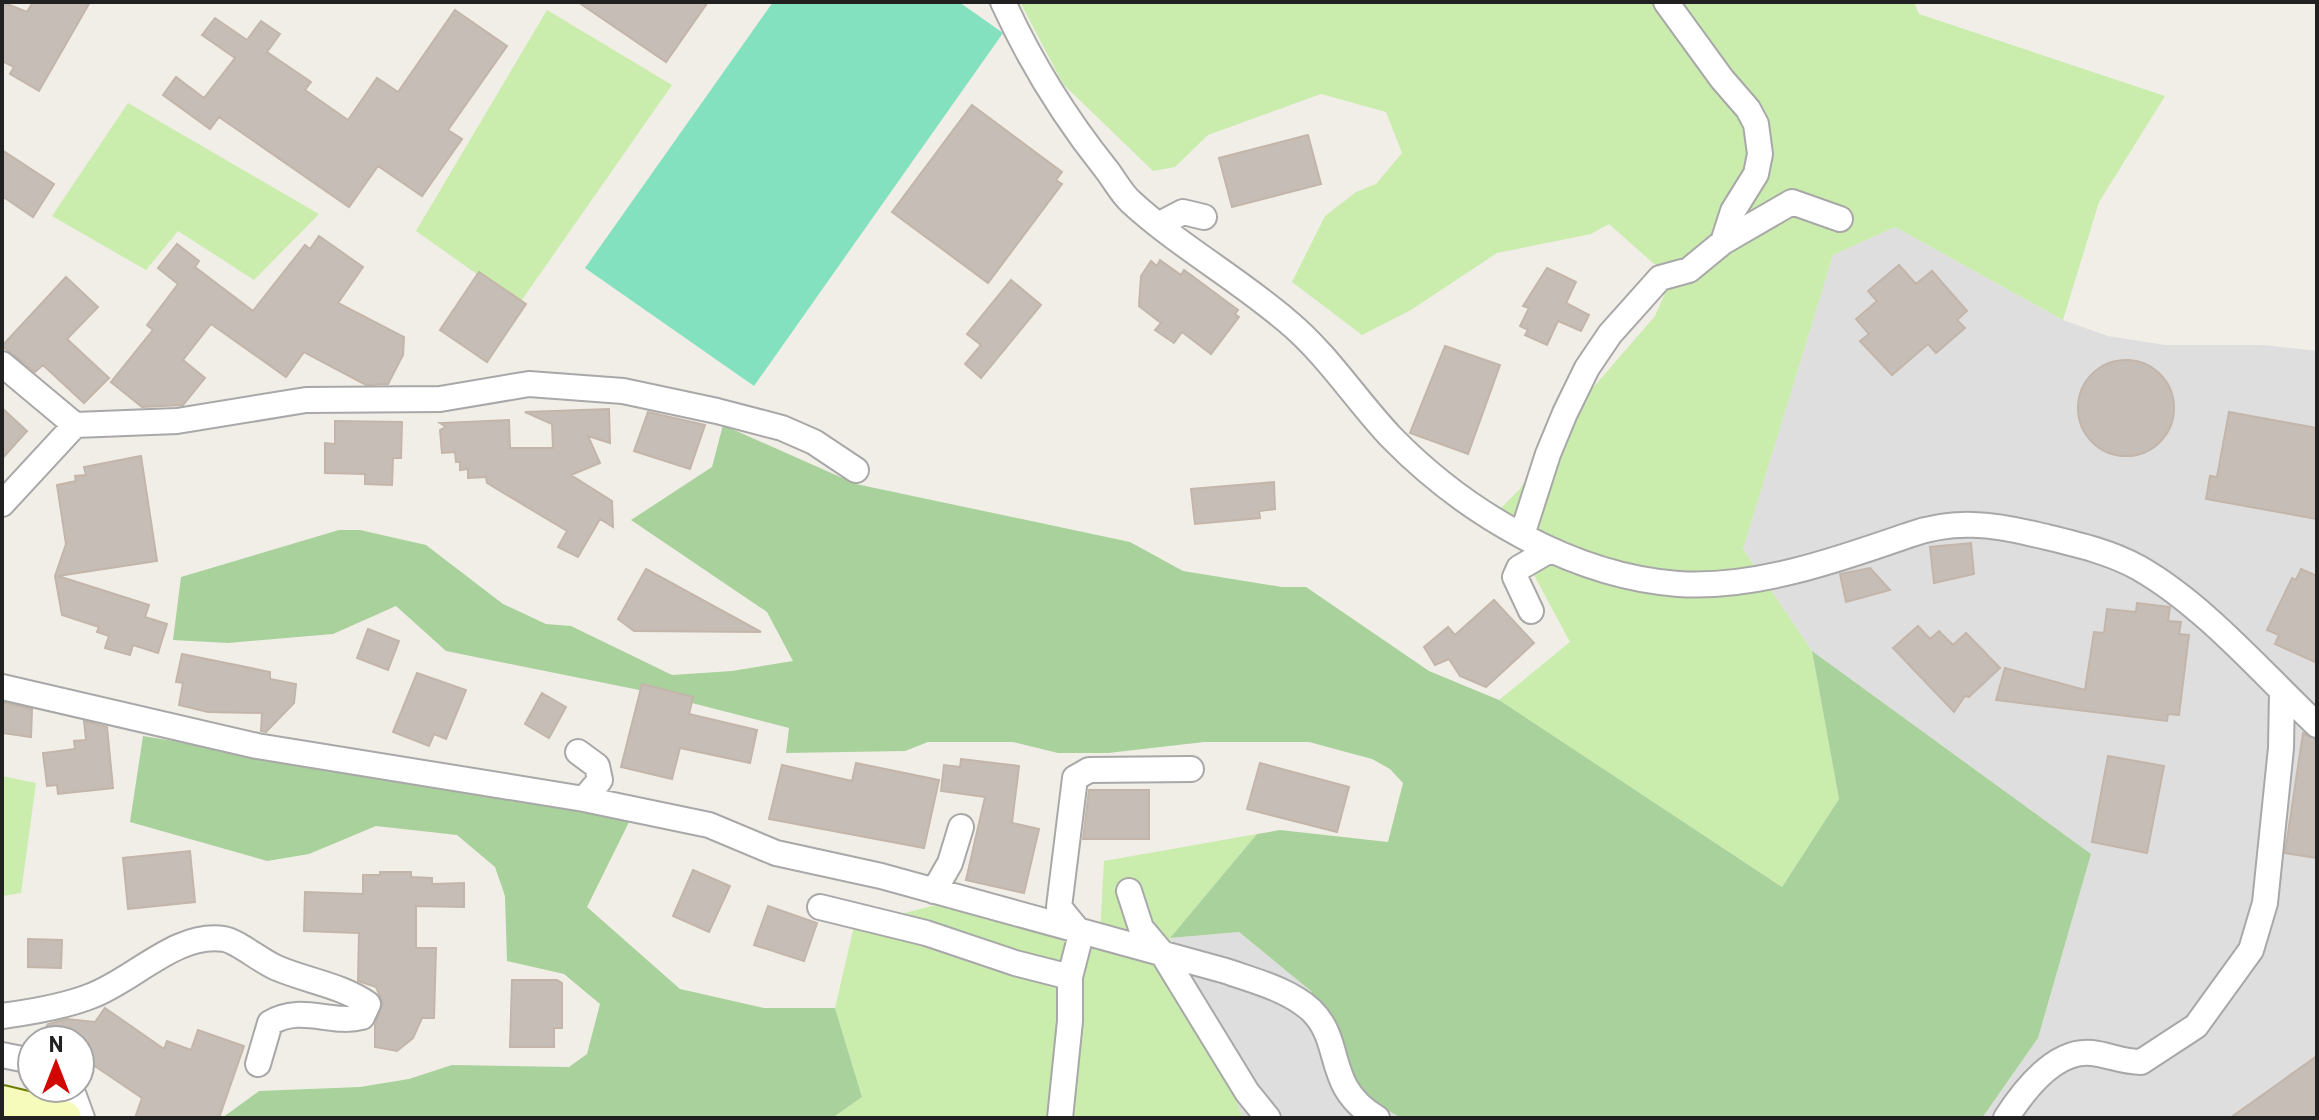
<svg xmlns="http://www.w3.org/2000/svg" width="2319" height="1120" font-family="Barlow,sans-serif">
	<rect width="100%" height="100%" fill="#f1eee7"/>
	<path fill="#dfdede" d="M 1895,227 L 2063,320 L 2108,336 L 2165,345 L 2263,345 L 2317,351 L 2317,1118 L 1982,1118 L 2038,1038 L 2091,854 L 1812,651 L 1743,549 L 1833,255 Z
		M 1239,932 L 1311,991 L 1350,1089 L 1401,1118 L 1243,1118 L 1170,938 Z"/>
	<path fill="#caecad" d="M 1020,2 L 1914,2 L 1919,14 L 2165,96 L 2099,202 L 2063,320 L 1895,227 L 1833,255 L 1743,549 L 1812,651 L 1839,799 L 1782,887 L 1499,700 L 1570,642 L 1499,510 L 1520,489 L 1560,426 L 1655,316 L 1673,275 L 1653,263 L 1609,224 L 1591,234 L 1497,253 L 1411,310 L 1362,335 L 1292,282 L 1325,216 L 1356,192 L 1376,184 L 1402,153 L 1386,112 L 1321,94 L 1208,135 L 1175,167 L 1153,171 L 1063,84 Z
		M 547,10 L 672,85 L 519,304 L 416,231 Z
		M 128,103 L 319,214 L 254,280 L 178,231 L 146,270 L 52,216 Z
		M 2,776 L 36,783 L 21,893 L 2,896 Z
		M 1257,834 L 1170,938 L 1243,1118 L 832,1118 L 862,1097 L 835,1008 L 854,926 L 948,902 L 1099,950 L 1104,861 Z"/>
	<path fill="#a9d19b" d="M 723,425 L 856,484 L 1130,542 L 1183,571 L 1282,587 L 1306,587 L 1429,671 L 1499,700 L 1782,887 L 1839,799 L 1812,651 L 2091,854 L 2038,1038 L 1982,1118 L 1401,1118 L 1350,1089 L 1311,991 L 1239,932 L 1170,938 L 1257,834 L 1280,830 L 1388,842 L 1403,783 L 1390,769 L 1372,759 L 1309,742 L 1204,742 L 1108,753 L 1058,753 L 1013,742 L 928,742 L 905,751 L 786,753 L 789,728 L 649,692 L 446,651 L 396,606 L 333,634 L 228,643 L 173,640 L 181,577 L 339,530 L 360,530 L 426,545 L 503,604 L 546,624 L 571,626 L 672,675 L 732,671 L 793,661 L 767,612 L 631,520 L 712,467 Z
		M 143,736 L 632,816 L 587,907 L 680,989 L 764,1008 L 835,1008 L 862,1097 L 832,1118 L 222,1118 L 259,1091 L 360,1087 L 409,1079 L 452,1065 L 569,1067 L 587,1054 L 600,1004 L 564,974 L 507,961 L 505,896 L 495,867 L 457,835 L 376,826 L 309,854 L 267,861 L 130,822 Z"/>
	<path fill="#84e1c0" d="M 773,2 L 959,2 L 1003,33 L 754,386 L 585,268 Z"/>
	<path fill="#c6beb6" stroke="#c3b5a9" stroke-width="2" d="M 2,2 L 27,12 L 33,2 L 90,2 L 39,91 L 10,74 L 14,67 L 2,61 Z
		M 578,2 L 708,2 L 666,62 Z
		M 455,10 L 507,46 L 448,130 L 462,139 L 422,196 L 378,166 L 349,207 L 219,117 L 210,129 L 163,95 L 176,77 L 204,98 L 235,58 L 202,35 L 215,18 L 247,40 L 261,21 L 280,34 L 267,52 L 311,82 L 305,90 L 348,120 L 377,78 L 398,92 Z
		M 972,105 L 1062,172 L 1056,180 L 1062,184 L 988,283 L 892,212 Z
		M 1308,135 L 1321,184 L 1232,207 L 1219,158 Z
		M 2,150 L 54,184 L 33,217 L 2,196 Z
		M 319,236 L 363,267 L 338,303 L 404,337 L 403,355 L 388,384 L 366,385 L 304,352 L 286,377 L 211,324 L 183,360 L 205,378 L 183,405 L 142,407 L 111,382 L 153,330 L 147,325 L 178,284 L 158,268 L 177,244 L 199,261 L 195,267 L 253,311 L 305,245 L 310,249 Z
		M 1160,260 L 1181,275 L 1184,270 L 1238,310 L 1235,314 L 1239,317 L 1211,354 L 1182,332 L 1174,343 L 1155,330 L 1161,323 L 1139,306 L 1141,276 L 1151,261 L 1157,266 Z
		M 1899,265 L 1916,284 L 1932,271 L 1967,311 L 1957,320 L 1965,328 L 1936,353 L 1928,344 L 1892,375 L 1860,341 L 1869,334 L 1856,319 L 1877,301 L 1868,291 Z
		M 1547,268 L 1576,282 L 1566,303 L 1589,315 L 1581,331 L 1558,321 L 1547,345 L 1525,335 L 1528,330 L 1520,326 L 1529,308 L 1523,306 Z
		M 479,272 L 526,304 L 487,362 L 440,330 Z
		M 66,277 L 98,307 L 67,339 L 109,378 L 84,403 L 43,365 L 35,372 L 2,346 Z
		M 1011,280 L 1041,305 L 981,378 L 965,364 L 981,345 L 967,334 Z
		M 1445,346 L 1500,365 L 1468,454 L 1410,433 Z
		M2078 408a48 48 0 1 1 96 0a48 48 0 1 1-96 0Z
		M 2,408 L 27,431 L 2,459 Z
		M 609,409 L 610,443 L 588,436 L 600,463 L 571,475 L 612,501 L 613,527 L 600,519 L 578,557 L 558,547 L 567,531 L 487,483 L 486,477 L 468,478 L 468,469 L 460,470 L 460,462 L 456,462 L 455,452 L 442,453 L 440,430 L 446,427 L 440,423 L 509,420 L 510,448 L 553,448 L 552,424 L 525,412 Z
		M 648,412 L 705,425 L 690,469 L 634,451 Z
		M 2229,412 L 2317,428 L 2317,519 L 2206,499 L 2210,476 L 2217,477 Z
		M 335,421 L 402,422 L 401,458 L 393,458 L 392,485 L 365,484 L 365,474 L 325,473 L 325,443 L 335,444 Z
		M 141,456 L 157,561 L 58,576 L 149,605 L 145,617 L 167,624 L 158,653 L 133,645 L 130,655 L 105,648 L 109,636 L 97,632 L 99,627 L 62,615 L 55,576 L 66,544 L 57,485 L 76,481 L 75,476 L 86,475 L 84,467 Z
		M 1274,482 L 1275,509 L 1259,511 L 1260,518 L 1195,524 L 1191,489 Z
		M 1971,543 L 1974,574 L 1934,583 L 1930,547 Z
		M 1870,568 L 1890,590 L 1846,602 L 1840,574 Z
		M 646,569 L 761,632 L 634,631 L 618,619 Z
		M 2301,569 L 2317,576 L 2317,663 L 2275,644 L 2279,635 L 2267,630 L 2292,578 L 2296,580 Z
		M 1494,600 L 1534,643 L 1486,687 L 1460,676 L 1449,659 L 1435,665 L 1424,647 L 1448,627 L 1455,635 Z
		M 2137,603 L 2170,607 L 2168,621 L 2181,622 L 2179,634 L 2189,635 L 2179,715 L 2168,714 L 2167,721 L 1996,700 L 2005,668 L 2085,690 L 2094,632 L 2104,633 L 2107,609 L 2136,612 Z
		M 1918,626 L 1930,639 L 1939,631 L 1953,645 L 1966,633 L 2000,668 L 1969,697 L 1965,696 L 1954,712 L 1893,648 Z
		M 368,629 L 399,641 L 388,670 L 357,658 Z
		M 182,654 L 270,672 L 270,679 L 296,684 L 294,703 L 266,732 L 261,731 L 262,713 L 208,712 L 179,705 L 183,683 L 176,682 Z
		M 417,673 L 466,690 L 446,739 L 434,734 L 429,746 L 393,732 Z
		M 642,684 L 693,697 L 689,714 L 757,730 L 750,763 L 680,748 L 672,779 L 621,767 Z
		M 542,693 L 566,707 L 549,738 L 525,724 Z
		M 2,702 L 32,709 L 31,737 L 2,733 Z
		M 84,721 L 107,727 L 113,788 L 58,794 L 57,785 L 47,786 L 43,753 L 75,749 L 74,741 L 86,740 Z
		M 2303,733 L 2317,740 L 2317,858 L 2285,853 Z
		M 2108,756 L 2164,766 L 2147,853 L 2092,842 Z
		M 961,759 L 1019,766 L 1012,823 L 1039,829 L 1024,893 L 966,880 L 985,797 L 941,791 L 944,765 L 960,767 Z
		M 856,763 L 939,780 L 924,848 L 769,819 L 782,765 L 852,781 Z
		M 1260,763 L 1349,787 L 1337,832 L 1247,809 Z
		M 1089,790 L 1149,790 L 1149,839 L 1083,839 Z
		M 190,851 L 195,902 L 128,909 L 123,858 Z
		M 693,870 L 730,886 L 709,932 L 673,916 Z
		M 380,872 L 411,872 L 411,877 L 432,878 L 432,884 L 464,883 L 464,907 L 416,906 L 416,948 L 436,948 L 434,1018 L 422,1018 L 413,1038 L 397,1051 L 375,1047 L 375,1024 L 383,1003 L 376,987 L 358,981 L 359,933 L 304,931 L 305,892 L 363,894 L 363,875 L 380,875 Z
		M 768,906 L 817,923 L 804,961 L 754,945 Z
		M 28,939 L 62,940 L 61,968 L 28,967 Z
		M 512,980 L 557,980 L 562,983 L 562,1028 L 554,1028 L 554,1047 L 510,1047 Z
		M 105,1008 L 164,1049 L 167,1041 L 191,1050 L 198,1030 L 244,1046 L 219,1118 L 135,1118 L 142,1098 L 80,1056 L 80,1040 L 37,1040 L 48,1024 L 67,1019 L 95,1022 Z
		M 2317,1056 L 2317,1118 L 2230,1118 Z"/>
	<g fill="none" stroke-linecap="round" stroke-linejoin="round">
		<defs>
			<path id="street" d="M 1003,2 C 1030,61 1066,119 1106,169 C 1114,179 1121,193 1131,202 C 1179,246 1237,278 1287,321 C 1327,354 1356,400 1391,437 C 1464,512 1571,576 1678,584 C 1755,589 1837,560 1909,535 C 1953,519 1993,524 2038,535 C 2071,543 2109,551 2139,568 C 2204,605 2262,673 2317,725
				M 1666,2 L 1722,79 L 1748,109 L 1756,124 L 1760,154 L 1756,174 L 1733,211 L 1723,242
				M 1160,224 L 1183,212 L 1204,217
				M 2,364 L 75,425
				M 2,504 L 75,425 L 177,421 L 306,400 L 440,399 L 529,384 L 623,391 L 717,411 L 782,428 L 814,442 L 856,470
				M 1522,535 L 1548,454 L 1565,413 L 1587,368 L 1610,334 L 1660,278 L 1689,270 L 1723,242 L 1792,202 L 1840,219
				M 1531,611 L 1515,577 L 1519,568 L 1550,550
				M 2,687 L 257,746 L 584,799 L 709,825 L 776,853 L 881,876 L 1226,971 C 1254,981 1288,989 1311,1010 C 1345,1043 1323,1086 1377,1118
				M 578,752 L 597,766 L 600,780 L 584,799
				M 934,891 L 950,863 L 961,827
				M 1129,891 L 1141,928 L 1162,953 L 1247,1092 L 1268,1118
				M 820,907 L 926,933 L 1015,963 L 1070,977
				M 2,1016 C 32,1012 63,1007 91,996 C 134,980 176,932 224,939 C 237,941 262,962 277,968 C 307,981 341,985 368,1004 L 362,1017 C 331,1025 301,1004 270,1023 L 258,1064
				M 2,1055 L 32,1061
				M 71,1088 L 82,1118
				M 1060,1118 L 1070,1021 L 1070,977 L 1081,934 L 1059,907 L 1075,778 L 1089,770 L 1191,769
				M 2006,1118 C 2024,1090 2055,1049 2092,1053 C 2109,1055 2123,1062 2141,1062 L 2196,1026 L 2251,950 L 2265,903 L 2281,748 L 2282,692"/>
			<path id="secondary" d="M 2,1103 L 64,1118"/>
		</defs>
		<use href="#street" stroke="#a8a8a8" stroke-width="28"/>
		<use href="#secondary" stroke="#6c7d03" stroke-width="38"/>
		<use href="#street" stroke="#fff" stroke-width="24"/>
		<use href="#secondary" stroke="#f6fbbb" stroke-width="34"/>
	</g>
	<rect width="2319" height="1120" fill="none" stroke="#212121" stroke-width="8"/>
	<g transform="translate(56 1064)"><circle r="38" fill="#ffffff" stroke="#a6a6a6" stroke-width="2"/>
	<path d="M0-6L14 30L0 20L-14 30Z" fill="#d10600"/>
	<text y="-12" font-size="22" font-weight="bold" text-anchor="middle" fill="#212121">N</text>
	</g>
</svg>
